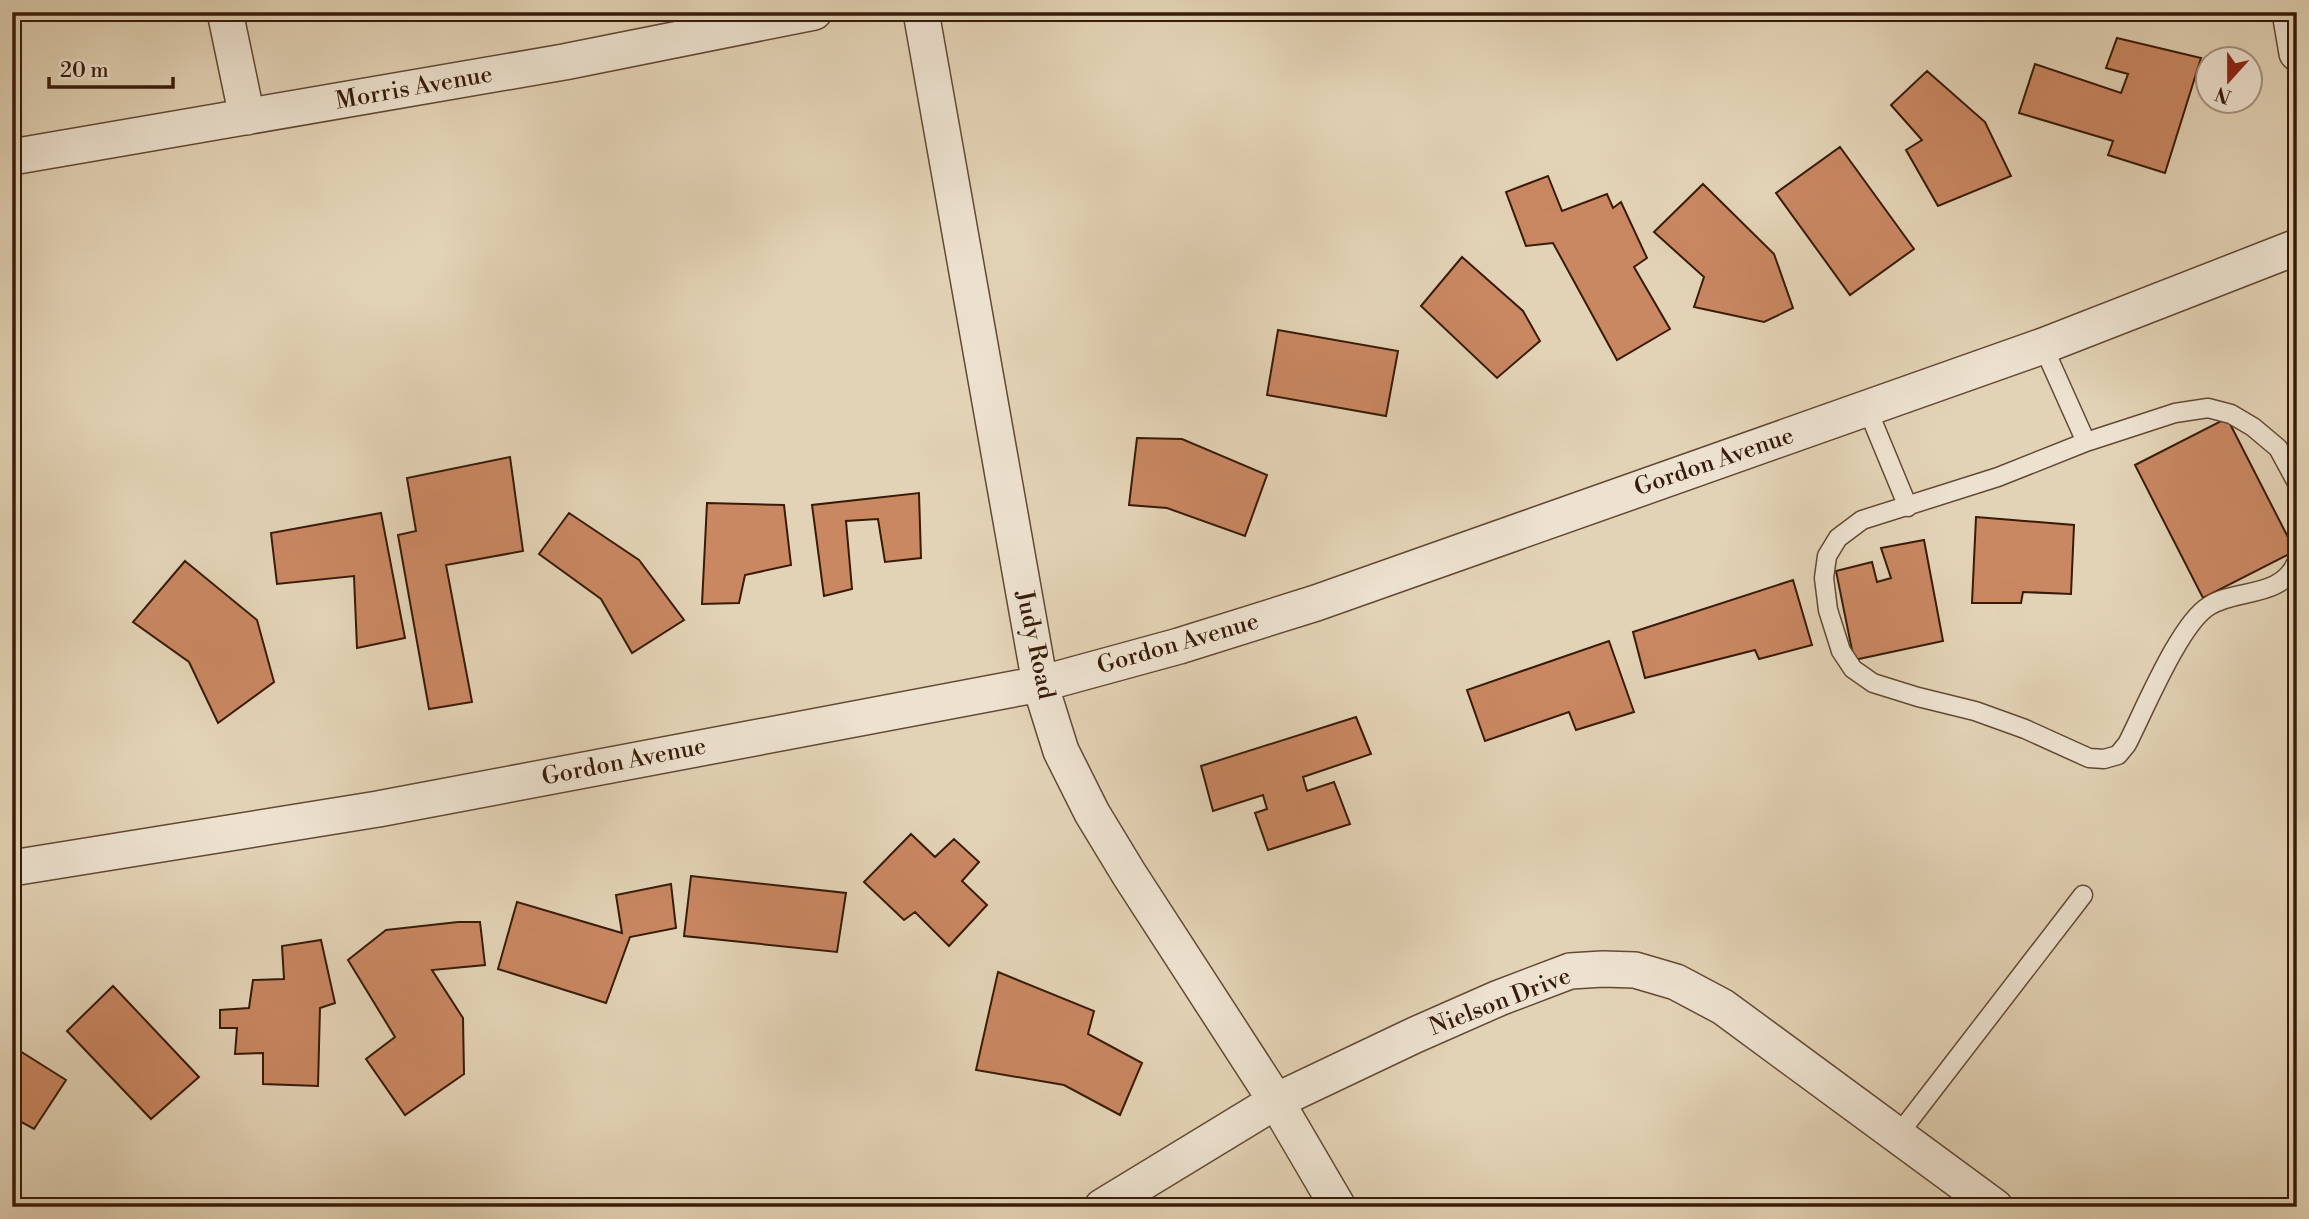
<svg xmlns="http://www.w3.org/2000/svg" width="2309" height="1219" font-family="'Libre Bodoni',serif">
	<rect width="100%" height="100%" fill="#e3d3b6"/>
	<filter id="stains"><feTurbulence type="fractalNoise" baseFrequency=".00286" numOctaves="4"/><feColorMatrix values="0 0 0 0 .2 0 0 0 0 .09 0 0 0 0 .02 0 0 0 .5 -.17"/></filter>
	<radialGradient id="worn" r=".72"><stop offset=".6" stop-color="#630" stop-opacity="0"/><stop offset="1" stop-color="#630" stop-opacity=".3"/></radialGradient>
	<path fill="#c98762" stroke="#381b08" stroke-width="2" d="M 2117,38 L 2201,58 L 2165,173 L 2108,155 L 2113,141 L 2019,113 L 2035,64 L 2121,93 L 2128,74 L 2106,68 Z
		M 1927,71 L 1985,122 L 2011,176 L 1938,206 L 1906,150 L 1922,140 L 1891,105 Z
		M 1840,147 L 1914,249 L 1850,295 L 1776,193 Z
		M 1548,176 L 1562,211 L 1607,194 L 1613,208 L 1621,202 L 1647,258 L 1634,267 L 1670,329 L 1617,360 L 1553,243 L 1526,246 L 1506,192 Z
		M 1703,184 L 1774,254 L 1793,308 L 1764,322 L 1694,307 L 1704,277 L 1654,232 Z
		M 1462,257 L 1523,311 L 1540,341 L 1497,378 L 1421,306 Z
		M 1278,330 L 1398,351 L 1386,416 L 1267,395 Z
		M 2227,418 L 2295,551 L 2203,598 L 2135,465 Z
		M 1137,438 L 1182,439 L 1267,475 L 1245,536 L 1167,508 L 1129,505 Z
		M 510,457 L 523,551 L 446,565 L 472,702 L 429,709 L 398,535 L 416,531 L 407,478 Z
		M 919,493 L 921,558 L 885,562 L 878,519 L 846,521 L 852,589 L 824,596 L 812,505 Z
		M 707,503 L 784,505 L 791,565 L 745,575 L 739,603 L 702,604 Z
		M 381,513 L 405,638 L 357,648 L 354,576 L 277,584 L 271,533 Z
		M 569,513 L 639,560 L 684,620 L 632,653 L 601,599 L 539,554 Z
		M 1976,517 L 2074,525 L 2071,594 L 2023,592 L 2021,603 L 1972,603 Z
		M 1924,540 L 1943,641 L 1854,660 L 1836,571 L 1872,562 L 1877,582 L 1891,578 L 1881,548 Z
		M 185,561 L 257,620 L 274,682 L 218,723 L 189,662 L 133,622 Z
		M 1793,580 L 1812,645 L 1759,659 L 1755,650 L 1645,678 L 1633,632 Z
		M 1609,641 L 1634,712 L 1576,730 L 1569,712 L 1485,741 L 1467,690 Z
		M 1356,717 L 1371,754 L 1303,777 L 1307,791 L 1334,782 L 1350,824 L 1268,850 L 1255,813 L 1267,809 L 1263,795 L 1213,811 L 1201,766 Z
		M 911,834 L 935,857 L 954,839 L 979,862 L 962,881 L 987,905 L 949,946 L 915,912 L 904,920 L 864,882 Z
		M 691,876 L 846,893 L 837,952 L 684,936 Z
		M 671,884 L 676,928 L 630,937 L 606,1003 L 498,969 L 517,902 L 622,933 L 616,895 Z
		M 458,922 L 480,922 L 485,965 L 432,970 L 463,1018 L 464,1074 L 405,1115 L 366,1059 L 395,1037 L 348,960 L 386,930 Z
		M 321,940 L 335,1003 L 320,1008 L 318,1086 L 263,1084 L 263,1053 L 235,1054 L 237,1028 L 220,1028 L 220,1010 L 249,1008 L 253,980 L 284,979 L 282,946 Z
		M 998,972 L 1094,1011 L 1088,1034 L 1142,1063 L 1120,1115 L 1064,1085 L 976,1070 Z
		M 113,986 L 199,1077 L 151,1119 L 67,1031 Z
		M 12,1046 L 66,1080 L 34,1129 L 12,1117 Z"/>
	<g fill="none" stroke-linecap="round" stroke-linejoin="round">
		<defs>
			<path id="lane" d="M 2043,346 L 2086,442
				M 1867,408 L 1908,507
				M 2297,483 L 2278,448 L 2253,427 L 2231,414 L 2208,408 L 2175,413 L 2086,442 L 1998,477 L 1862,520 L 1838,538 L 1827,556 L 1824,578 L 1828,610 L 1841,651 L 1853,669 L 1873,683 L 1918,697 L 1975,711 L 2025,729 L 2089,758 L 2104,759 L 2118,755 L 2127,744 C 2144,711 2180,623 2209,606 C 2237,588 2282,599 2297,561
				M 1898,1135 L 2083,895"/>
			<path id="street" d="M 225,12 L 247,117
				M 921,12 L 1040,684 L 1061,751 L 1092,813 L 1129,874 L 1276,1101 L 1338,1207
				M 2290,12 L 2297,53
				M 12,157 L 564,62 L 814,12
				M 12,868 L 378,809 L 1040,684 L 1179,646 L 1316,603 L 2043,346 L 2297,247
				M 1102,1207 L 1276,1101 L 1415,1035 L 1499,998 L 1570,971 L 1603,969 L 1635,970 L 1676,982 L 1723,1007 L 1995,1207"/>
		</defs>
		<use href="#lane" stroke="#634934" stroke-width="21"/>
		<use href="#street" stroke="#634934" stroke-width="38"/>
		<use href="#lane" stroke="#ede2d0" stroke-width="18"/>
		<use href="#street" stroke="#ede2d0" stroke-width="35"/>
	</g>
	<g text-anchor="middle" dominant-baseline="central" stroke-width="5" stroke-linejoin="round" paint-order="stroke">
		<g font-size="24" fill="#381b08" stroke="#ede2d0">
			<text transform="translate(414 88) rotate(-10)">Morris Avenue</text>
			<text transform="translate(1714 462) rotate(-19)">Gordon Avenue</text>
			<text transform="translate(1178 644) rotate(-16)">Gordon Avenue</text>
			<text transform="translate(1035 645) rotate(78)">Judy Road</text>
			<text transform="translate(624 762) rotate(-11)">Gordon Avenue</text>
			<text transform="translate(1500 1002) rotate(-21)">Nielson Drive</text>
		</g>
	</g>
	<rect width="2309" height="1219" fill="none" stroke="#e3d3b6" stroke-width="42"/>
	<rect x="14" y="14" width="2281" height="1191" fill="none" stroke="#381b08" stroke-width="3.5"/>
	<rect x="21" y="21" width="2267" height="1177" fill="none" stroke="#381b08" stroke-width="2"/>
	<g transform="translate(2229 80) rotate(201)"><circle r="33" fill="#ede2d0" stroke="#a59280" stroke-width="2"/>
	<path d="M0-5L12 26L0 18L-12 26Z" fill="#8f2418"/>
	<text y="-10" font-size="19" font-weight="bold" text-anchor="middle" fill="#381b08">N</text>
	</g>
	<path d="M49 77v10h124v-10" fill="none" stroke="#381b08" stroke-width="3.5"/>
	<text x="60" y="77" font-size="21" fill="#381b08" stroke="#ede2d0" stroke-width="5" paint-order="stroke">20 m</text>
	<rect width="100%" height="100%" filter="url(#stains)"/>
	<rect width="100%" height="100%" fill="url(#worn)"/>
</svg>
